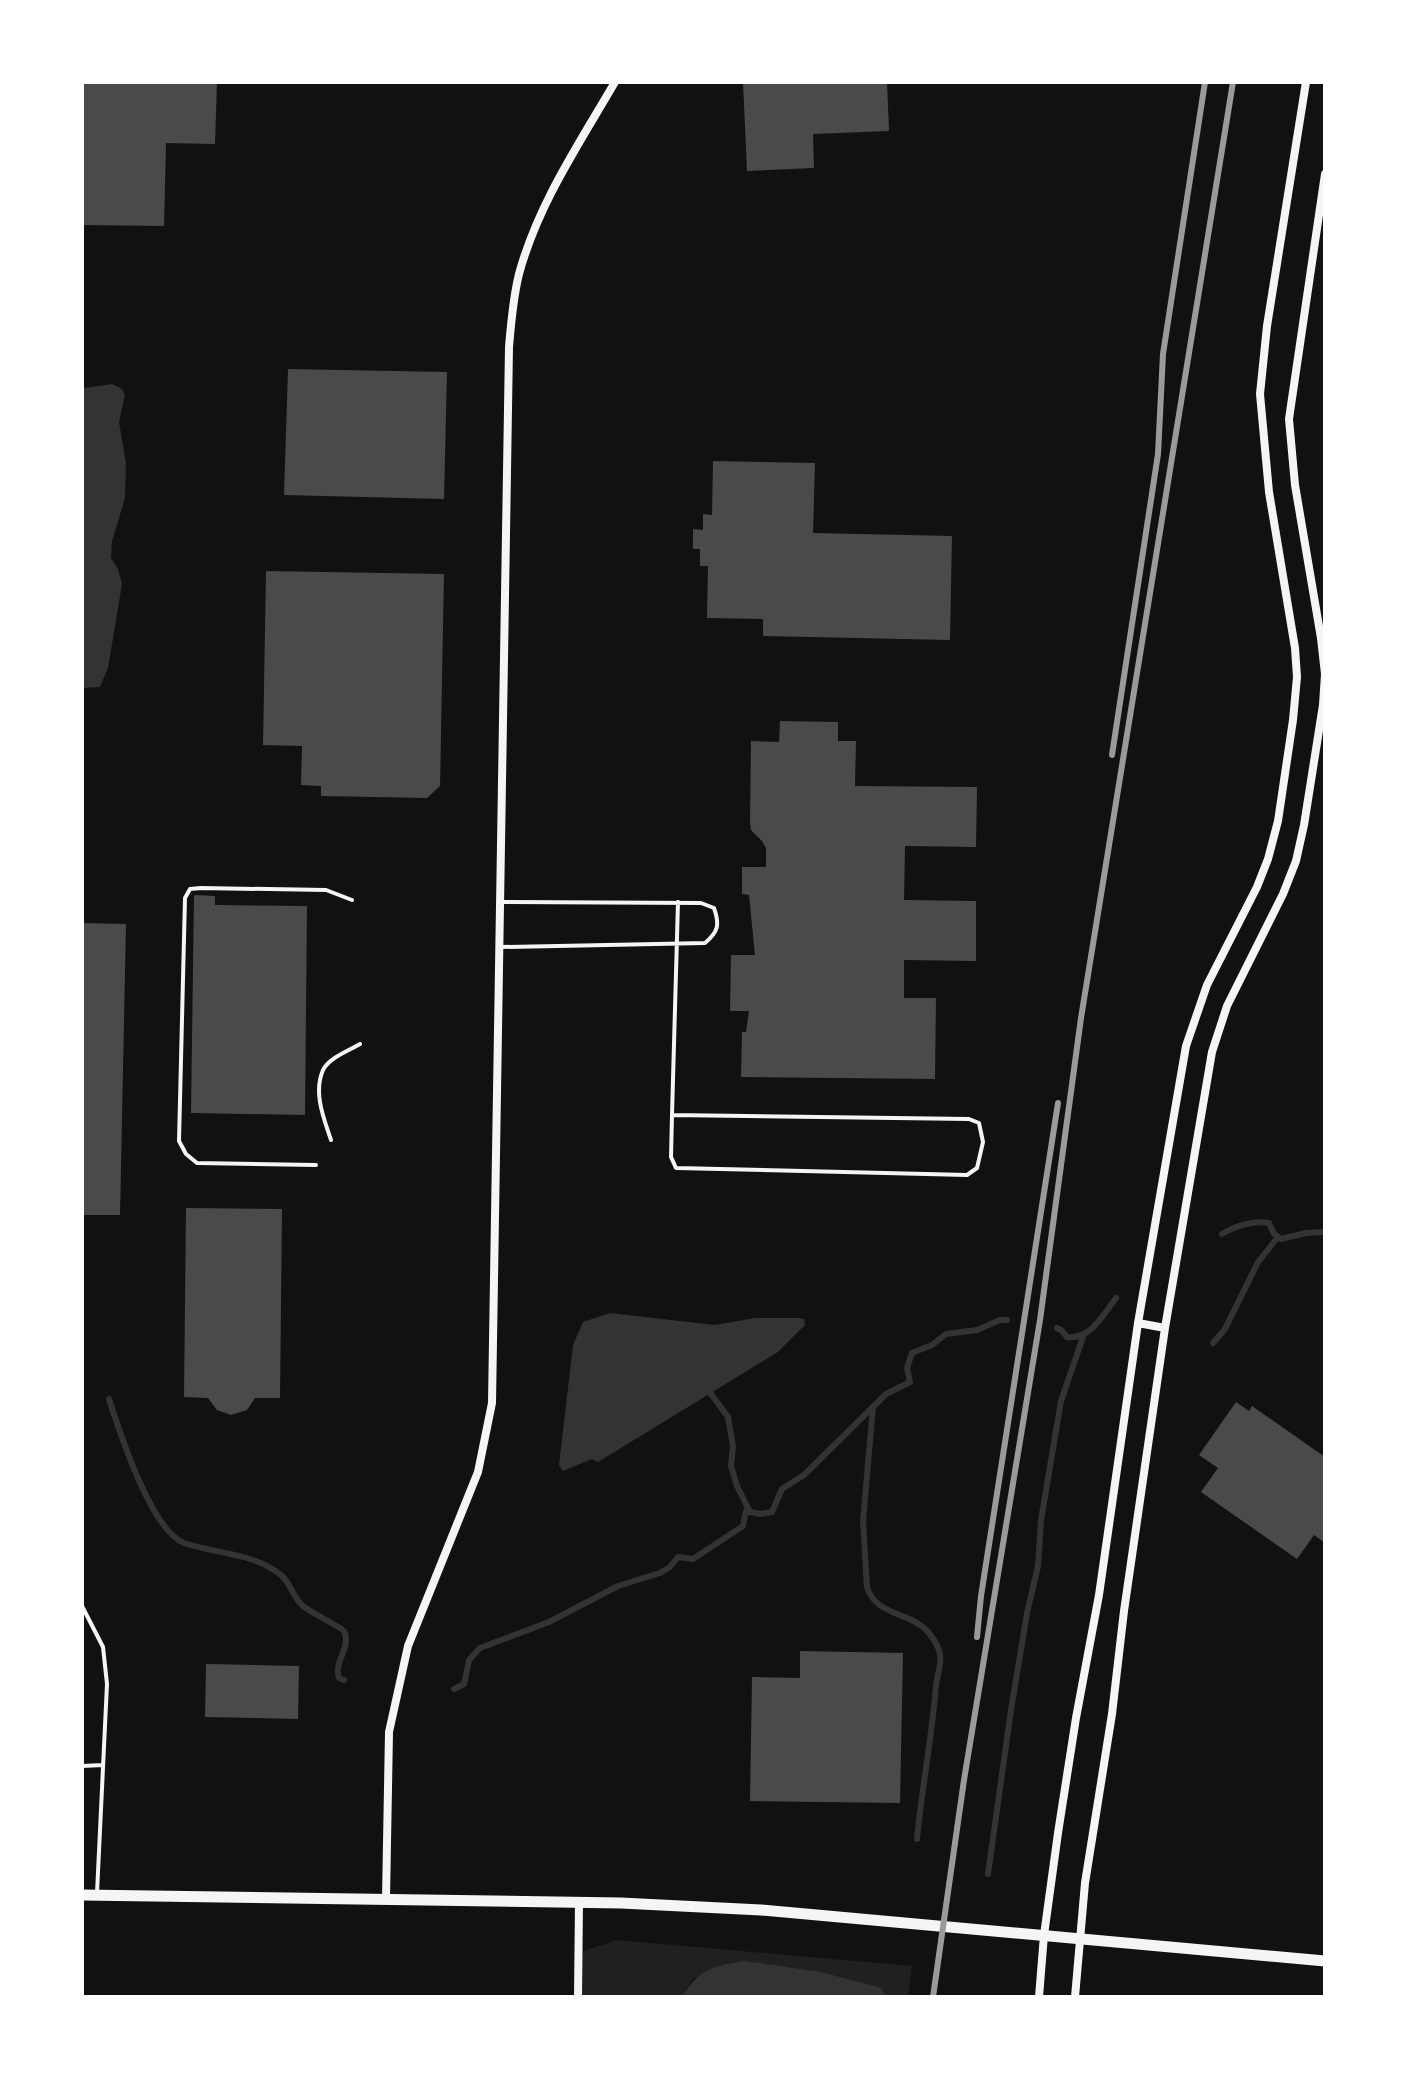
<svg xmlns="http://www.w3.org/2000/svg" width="1407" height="2079" font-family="Figtree,sans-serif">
	<rect width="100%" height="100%" fill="#111"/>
	<path fill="#202020" d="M 616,1940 L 912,1966 L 908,1997 L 886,1997 L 881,1988 L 693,1978 L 682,1997 L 578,1997 L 579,1953 Z"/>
	<path fill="#333" d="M 112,384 L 122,389 L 125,395 L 119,422 L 126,463 L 125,498 L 112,541 L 111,558 L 118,569 L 122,584 L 108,668 L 100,687 L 82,688 L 82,449 L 84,427 L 82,392 L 84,388 Z
		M 610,1313 L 715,1325 L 755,1318 L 799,1318 L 804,1319 L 805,1325 L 778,1352 L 598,1462 L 592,1459 L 563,1471 L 559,1465 L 573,1345 L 583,1322 Z
		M 744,1961 L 821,1972 L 881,1988 L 886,1997 L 682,1997 C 699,1968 712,1967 744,1961 Z"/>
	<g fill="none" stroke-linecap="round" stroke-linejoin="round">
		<path stroke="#333" stroke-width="6" d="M 1222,1234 C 1235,1226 1254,1220 1269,1223 L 1274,1234 L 1281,1239 L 1306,1233 L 1325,1232
			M 1057,1328 L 1061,1330 L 1067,1337 C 1091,1340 1103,1315 1116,1298
			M 1213,1343 L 1225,1329 L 1258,1262 L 1278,1237
			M 706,1387 L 728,1417 L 733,1446 L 731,1466 L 737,1486 L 750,1512
			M 109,1399 C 120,1433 151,1530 184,1543 C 216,1554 256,1553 282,1576 C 291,1584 293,1598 303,1606 C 310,1612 342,1628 344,1631 C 352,1647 333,1662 339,1678 L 344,1680
			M 873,1407 L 863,1521 L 867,1587 C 876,1617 911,1611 929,1633 C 933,1638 939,1647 940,1655 C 942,1664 937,1675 936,1685 C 932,1737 922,1787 917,1839
			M 454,1689 L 464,1684 L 469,1660 L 480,1648 L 549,1622 L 618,1586 L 660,1573 L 670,1567 L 678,1557 L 693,1559 L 743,1526 L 746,1511 L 760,1514 L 772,1512 L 782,1489 L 804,1475 L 886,1394 L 910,1382 L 907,1368 L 912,1353 L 932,1345 L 946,1334 L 977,1330 L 1000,1320 L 1007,1320
			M 988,1874 L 1011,1710 L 1027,1613 L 1038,1566 L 1041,1520 L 1061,1401 L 1084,1334"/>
	</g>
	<path fill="#4a4a4a" d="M 82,82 L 217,82 L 215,144 L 166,143 L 164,226 L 82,225 Z
		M 743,82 L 887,82 L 889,131 L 813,134 L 814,168 L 747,171 Z
		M 288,369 L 447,372 L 444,499 L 284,495 Z
		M 713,461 L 815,463 L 813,533 L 952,536 L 950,640 L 763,636 L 763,619 L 707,618 L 708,566 L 700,566 L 700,549 L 693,549 L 693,529 L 703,530 L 703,514 L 712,515 Z
		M 266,571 L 444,574 L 440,786 L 427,798 L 321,796 L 321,786 L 301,785 L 302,746 L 263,745 Z
		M 780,721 L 838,722 L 838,741 L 856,741 L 855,786 L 977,787 L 976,847 L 905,846 L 904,900 L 976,901 L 976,961 L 904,960 L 904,998 L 936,998 L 935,1079 L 741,1077 L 742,1032 L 746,1032 L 749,1011 L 730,1011 L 731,955 L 755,955 L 749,895 L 742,894 L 742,867 L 766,867 L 766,848 L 762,841 L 751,830 L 750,821 L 751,741 L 779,742 Z
		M 194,895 L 215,896 L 215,905 L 307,906 L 305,1115 L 191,1113 Z
		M 82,923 L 126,924 L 120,1215 L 82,1215 Z
		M 186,1208 L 282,1209 L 280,1398 L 255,1398 L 247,1410 L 231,1415 L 217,1410 L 208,1398 L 184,1397 Z
		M 1236,1402 L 1249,1411 L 1252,1406 L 1325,1457 L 1325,1543 L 1314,1535 L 1297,1559 L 1201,1492 L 1218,1468 L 1199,1455 Z
		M 800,1651 L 903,1653 L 900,1803 L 750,1801 L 752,1677 L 800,1678 Z
		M 206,1664 L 299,1666 L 298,1719 L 205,1717 Z"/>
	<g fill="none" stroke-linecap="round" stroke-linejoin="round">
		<path stroke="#f5f5f5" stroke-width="4" d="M 501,902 L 701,903 L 714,908 C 720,925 718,932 705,943 L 502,947
			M 672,1115 L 671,1157 L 676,1168 L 967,1175 L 977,1168 L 983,1142 L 979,1123 L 969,1119 L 672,1115 L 678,902
			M 331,1140 C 324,1119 313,1093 323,1070 C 329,1058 348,1051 360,1044
			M 316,1165 L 197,1163 L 186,1154 L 179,1141 L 185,898 L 190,889 L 201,888 L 326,890 L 352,900
			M 82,1606 L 103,1647 L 107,1684 L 97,1893
			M 82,1766 L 103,1765"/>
		<path stroke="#f5f5f5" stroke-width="8" d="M 1138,1323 L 1165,1328
			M 386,1899 L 389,1732 L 408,1646 L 478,1472 L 492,1403 L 509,347 C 511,323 513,298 519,274 C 538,204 579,144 615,82
			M 578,1997 L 579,1902
			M 1039,1997 L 1044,1935 L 1058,1833 L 1076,1718 L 1099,1595 L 1138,1323 L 1186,1046 L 1207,985 L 1257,887 L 1268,859 L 1278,821 L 1293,720 L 1297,677 L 1295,648 L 1269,492 L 1260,394 L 1267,326 L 1306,82
			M 1075,1997 L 1085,1883 L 1112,1714 L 1124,1611 L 1165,1328 L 1212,1052 L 1227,1006 L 1283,894 L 1296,861 L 1304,825 L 1323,705 L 1325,674 L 1321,638 L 1295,485 L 1289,419 L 1325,174"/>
		<path stroke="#f5f5f5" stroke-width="11" d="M 82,1895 L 621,1903 L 761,1910 L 1325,1961"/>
		<path stroke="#9a9a9a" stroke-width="6" d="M 1112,755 L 1158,454 L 1163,354 L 1205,82
			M 977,1637 L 981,1596 L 1058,1103
			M 933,1997 L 964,1780 L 1040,1320 L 1081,1018 L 1233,82"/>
	</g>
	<rect width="1407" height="2079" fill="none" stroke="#ffffff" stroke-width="168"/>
</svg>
